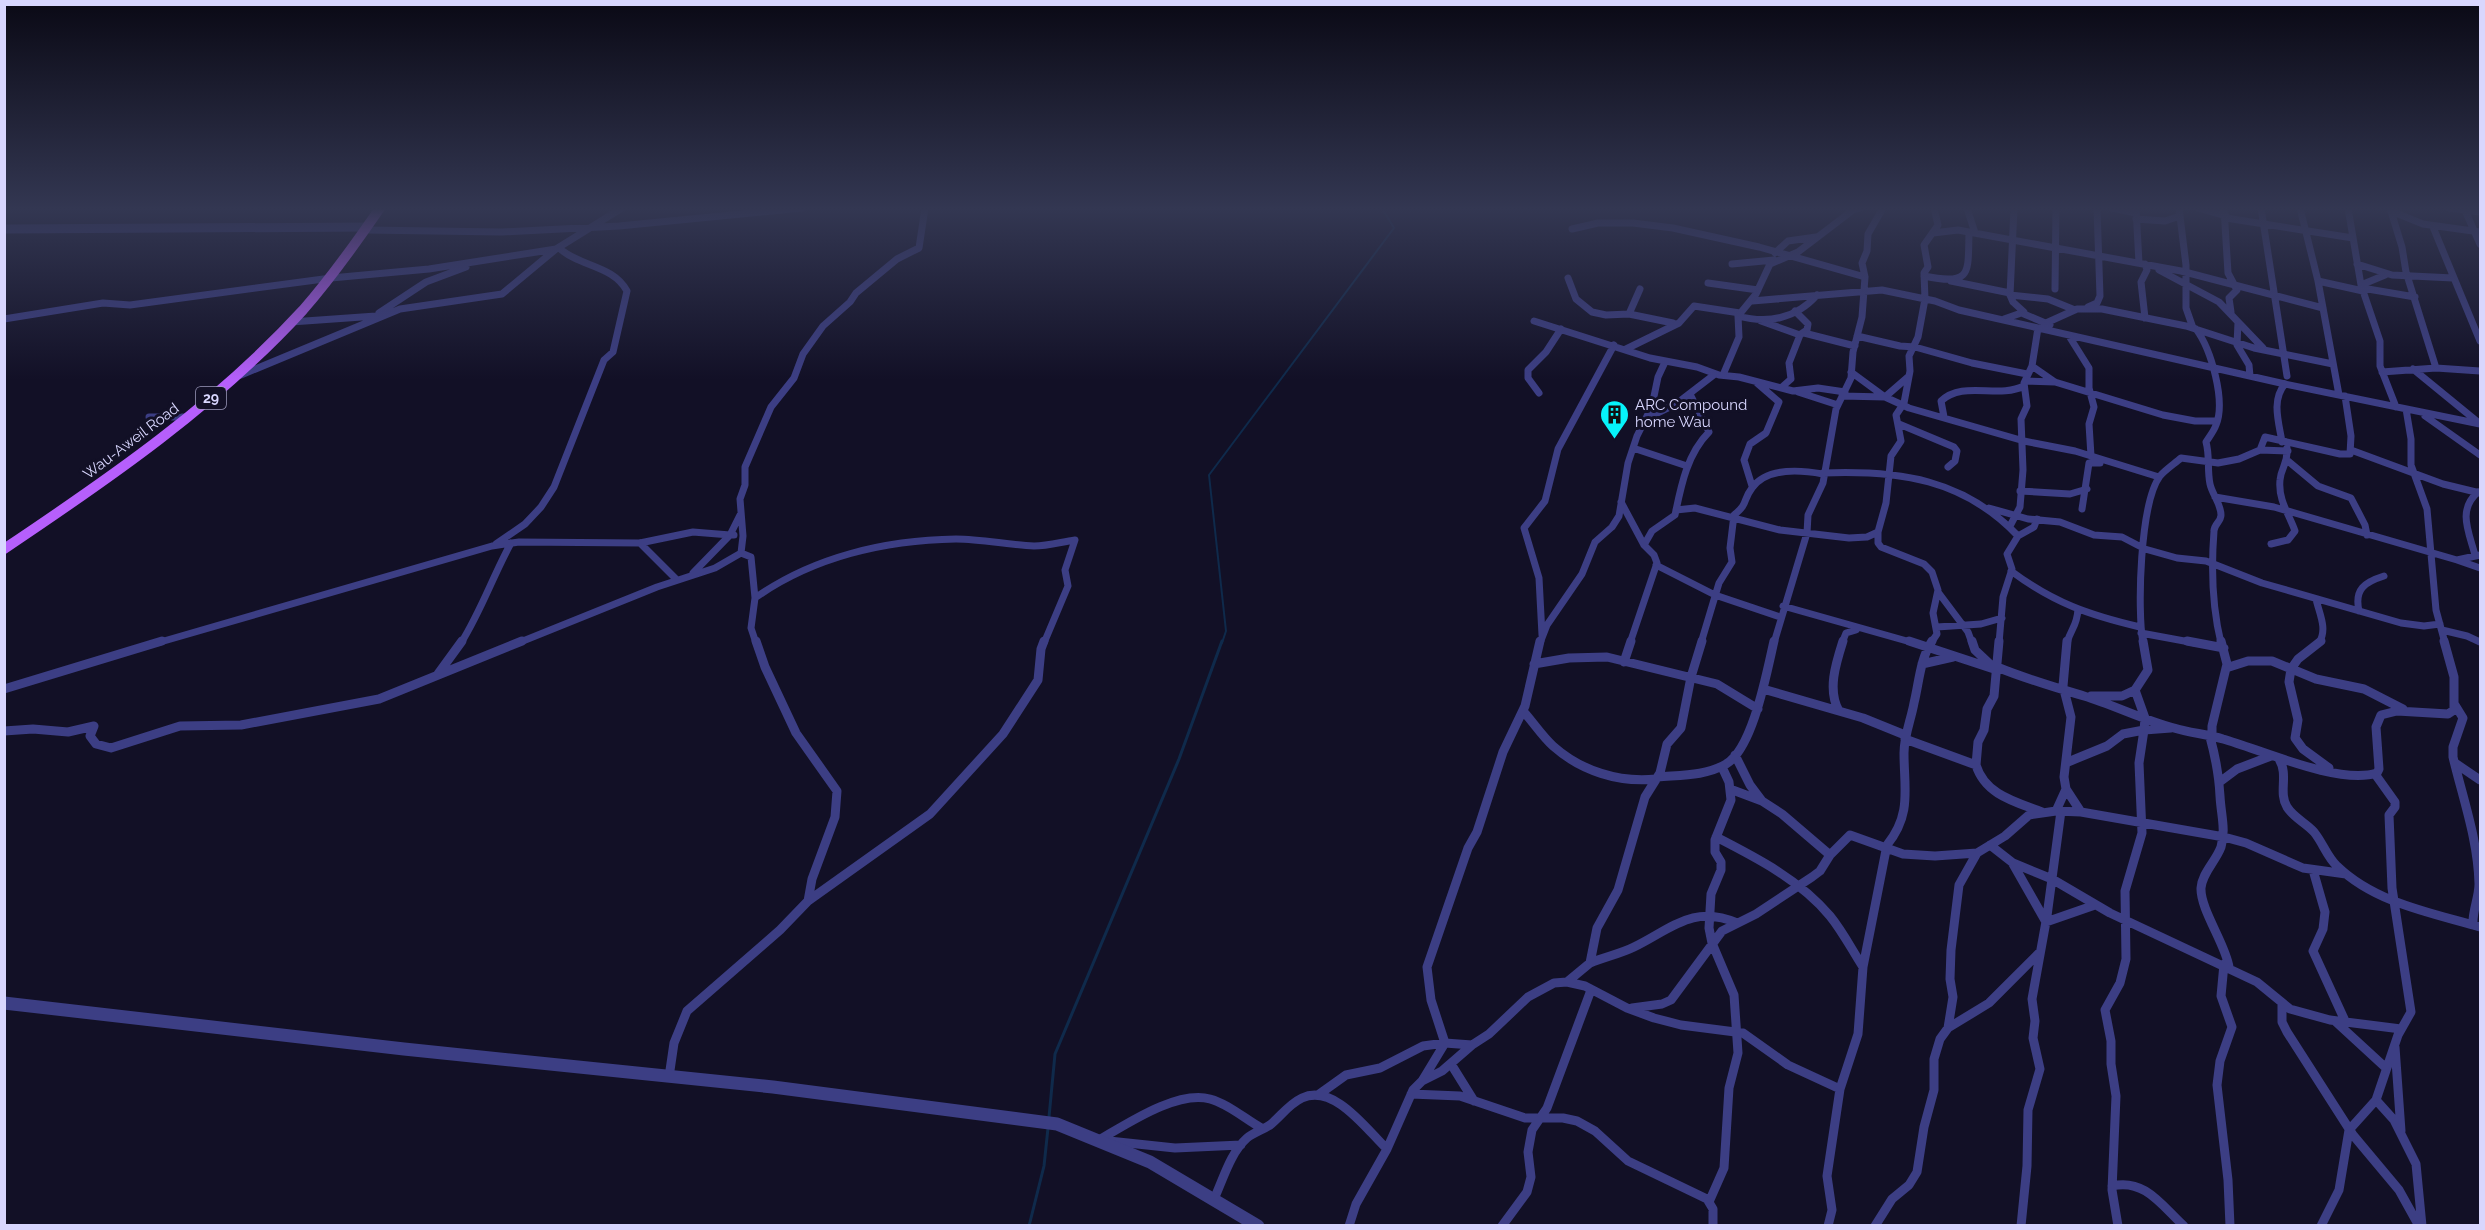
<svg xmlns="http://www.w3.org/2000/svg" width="2485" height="1230" font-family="Raleway,sans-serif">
	<rect width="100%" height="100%" fill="#121026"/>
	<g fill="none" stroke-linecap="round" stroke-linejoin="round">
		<path stroke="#0f2a4b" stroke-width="2" d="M 1222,643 L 1226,631 L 1209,475 L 1394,228 L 1382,208"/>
		<path stroke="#0f2a4b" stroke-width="3" d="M 1049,1117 L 1055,1054 L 1179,759 L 1222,641
			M 1029,1226 L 1044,1166 L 1048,1128"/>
		<path stroke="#3c3e84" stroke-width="7" d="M 1967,208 L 1975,233
			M 2112,208 L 2136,213
			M 2136,208 L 2139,263
			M 2179,208 L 2186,265 L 2186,308 L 2193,328
			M 2198,208 L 2226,216
			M 2224,208 L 2228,273 L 2237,290 L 2229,298 L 2231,312
			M 2261,208 L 2287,376
			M 2300,208 L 2318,281 L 2339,395
			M 2348,208 L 2361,285 L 2380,341 L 2380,366 L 2396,407
			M 2390,208 L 2402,247 L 2406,272 L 2436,368
			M 2449,208 L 2480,212
			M 2464,208 L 2480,244
			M 2391,211 L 2423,224 L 2480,232
			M 2226,218 L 2353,238
			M 2136,219 L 2165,221 L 2180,216
			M 2433,227 L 2480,341
			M 1572,229 L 1598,223 L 1633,223 L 1673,228 L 1759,247 L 1865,277
			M 367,230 L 502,232 L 619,226 L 802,208
			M 1933,233 L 1958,230 L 2181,271 L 2323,308
			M 1775,253 L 1788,241 L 1816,237
			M 1732,264 L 1774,260
			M 2145,264 L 2147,270 L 2141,282 L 2145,318
			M 2357,264 L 2392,275 L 2453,278
			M 2159,270 L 2219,302 L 2263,348
			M 1924,276 C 1972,286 1968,274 1969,232
			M 1568,278 L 1576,299 L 1592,312 L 1606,315 L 1629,314 L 1673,323
			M 1951,281 L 2010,293
			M 2318,281 L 2363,291
			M 1708,283 L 1758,290
			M 2361,285 L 2385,275
			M 2362,288 L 2415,297
			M 2055,289 L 2056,208
			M 2010,295 L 2048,299 L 2075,310
			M 1752,301 L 1882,290 L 1935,301 L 1959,310 L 2285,384 L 2480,424
			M 2088,307 L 2097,303 L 2100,296 L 2097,208
			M 1795,311 L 1808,324 L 1807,330 L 1801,334
			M 379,313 L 426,282 L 466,267
			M 1629,314 L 1640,289
			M 2024,314 L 2050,325
			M 1738,316 C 1767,324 1796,319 1817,295
			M 4,319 L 103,303 L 130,305 L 331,278 L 429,269 L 556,249 L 622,208
			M 2004,319 L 2024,312 L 2013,302 L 2010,295 L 2014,208
			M 1534,321 L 1650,358 L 1697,367 L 1719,375 L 1739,377 L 1793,391 L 1818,388 L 1845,392
			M 1761,321 L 1800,335 L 1789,363 L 1791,379 L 1782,387
			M 291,322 L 376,316
			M 2238,322 L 2237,345 L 2249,365 L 2250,376
			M 2046,323 L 2077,309 L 2102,309 L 2186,326 L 2254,348 L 2333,364
			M 2196,329 C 2211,349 2226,401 2216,425 C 2214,431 2209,437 2206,442 C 2210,456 2207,470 2210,484 C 2212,494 2221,504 2221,515 C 2221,522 2214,524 2214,531 C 2211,569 2212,606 2221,643
			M 1804,333 L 1855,346
			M 1857,336 L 1900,346 L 1915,347 L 1972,363 L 2027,374
			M 2069,336 L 2089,368 L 2089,388 L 2094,407 L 2089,424 L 2091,456
			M 1626,349 L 1679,323 L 1694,306 L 1740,313
			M 2032,366 L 2055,382 L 2163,415 L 2195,421 L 2217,421
			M 2413,369 L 2479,423
			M 1851,372 L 1885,397 L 1908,377
			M 2382,372 L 2436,368 L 2480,371
			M 241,375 L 400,309 L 502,294 L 556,249
			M 1723,375 L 1739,337 L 1738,316 L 1756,294 L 1770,264 L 1798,252 L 1853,210 L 1860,208
			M 2025,381 L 2055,382
			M 1798,392 L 1838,405
			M 1539,393 L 1528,378 L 1528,370 L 1546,352 L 1561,329
			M 1842,396 L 1885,397 L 1909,408 L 2024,441 L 2075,451 L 2159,477
			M 2406,409 L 2411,439 L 2411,465 L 2427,509 L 2436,610 L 2445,643
			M 2425,416 L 2480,455
			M 149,417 L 187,417
			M 1944,417 L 1941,401 C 1963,380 1998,399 2024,386
			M 1647,418 L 1676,404 L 1715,374
			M 1899,424 L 1954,447 L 1957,451 L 1955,461 L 1948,467
			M 2282,442 C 2279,423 2271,400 2285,384
			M 1633,448 L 1687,466
			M 2260,450 L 2265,437 L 2340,454 L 2350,454 L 2351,436 L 2345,396
			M 2351,450 L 2443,484 L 2480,493
			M 2288,461 L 2318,486 L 2351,498 L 2365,525 L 2367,535
			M 1823,473 C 1899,470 1964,479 2018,536
			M 1752,486 L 1744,460 L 1750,444 L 1766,433 L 1779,402 L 1757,383
			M 2020,491 L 2070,494 L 2087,489
			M 2215,497 L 2274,507 L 2457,560 L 2480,555
			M 1621,502 L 1644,545 L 1654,555 L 1657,563 L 1630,643
			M 1989,508 L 2028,519 L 2060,522 L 2094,535 L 2122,537 L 2145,549 L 2177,558 L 2206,561 L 2262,583 L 2401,623 L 2424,626 L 2440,624
			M 2082,509 L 2089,463 L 2100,463
			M 1676,510 L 1695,508 L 1780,530 L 1849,538 L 1867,537 L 1878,532
			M 2010,526 L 2020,507 L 2023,470 L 2021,419 L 2027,406 L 2024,383 L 2032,366 L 2038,328
			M 640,543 L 677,580
			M 496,544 L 525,524 L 541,507 L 554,487 L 604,360 L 613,352 L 627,291 C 613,265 580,267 559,248
			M 2271,544 L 2288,540 L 2295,531 C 2289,514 2278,500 2280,480 C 2281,467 2288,465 2287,448
			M 1644,545 L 1652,531 L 1675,515 C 1681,486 1687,454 1709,432 L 1690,394
			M 741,553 L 743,536 L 740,499 L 745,485 L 745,467 L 771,407 L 794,378 L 803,354 L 823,326 L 850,302 L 856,293 L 897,259 L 919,248 L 925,208
			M 741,553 L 751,557 L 755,598
			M 2475,555 C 2469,532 2457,510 2478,492
			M 2457,560 L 2480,568
			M 1656,565 L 1715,595 L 1780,617
			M 2011,571 C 2054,603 2089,615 2140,627
			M 693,573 L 730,535 L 734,535
			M 1938,592 L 1968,632 L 1972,643
			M 2316,599 C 2319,613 2328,629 2319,643
			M 1783,606 L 1914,643
			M 2359,611 C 2354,589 2365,582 2384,576
			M 1937,627 L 1981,624 L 2002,618
			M 2442,630 L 2467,636 L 2480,642
			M 2141,633 L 2195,643
			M 1542,635 L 1539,578 L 1524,528 L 1545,501 L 1558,449 L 1614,345
			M 157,643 L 492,546 L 519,542 L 640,543 L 693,532 L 730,535 L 740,515
			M 461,643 C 481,611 493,576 511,543
			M 518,643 L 657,587 L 715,568 L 741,553
			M 756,643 L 751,628 L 755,598 C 813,557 885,540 956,539 C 982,539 1008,545 1034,546 C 1048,546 1061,542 1075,540 L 1065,570 L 1068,586 L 1044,643
			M 1540,643 L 1547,625 L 1582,574 L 1595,542 L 1612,527 L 1619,516 L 1628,463 L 1637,436 L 1652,406 L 1658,377 L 1665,362
			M 1701,643 L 1719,583 L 1732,562 L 1730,548 L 1734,515 C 1749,503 1742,501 1752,488 C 1767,467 1801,470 1823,474
			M 1774,643 L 1807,533 L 1808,515 L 1823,483 L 1836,409 L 1851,378 L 1853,352 L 1862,317 L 1865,277 L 1862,263 L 1867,251 L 1868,234 L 1883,208
			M 1842,643 L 1846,633 L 1856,630
			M 1931,643 L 1937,634 L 1933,613 L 1938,590 L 1932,572 L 1924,564 L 1881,547 L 1878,543 L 1878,532 L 1886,503 L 1891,456 L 1901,441 L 1896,415 L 1904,403 L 1910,371 L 1909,356 L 1918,337 L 1925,299 L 1924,273 L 1928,267 L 1924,245 L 1938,225 L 1934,208
			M 1999,643 L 2003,597 L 2012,569 L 2007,554 L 2018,536 L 2034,527 L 2037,519
			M 2067,643 C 2071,628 2077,627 2078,609
			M 2143,643 C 2137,610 2140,503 2160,476 C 2165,470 2174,464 2181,458 L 2218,463 L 2239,459 L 2260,450 L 2288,451"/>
		<path stroke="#3c3e84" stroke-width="9" d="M 756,641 L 765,667 L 796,733 L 837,791 L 835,817 L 812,879 L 808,901
			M 1909,641 L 1997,670
			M 1972,641 L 1975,650 L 1993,667
			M 2187,641 L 2224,648
			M 2321,641 L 2298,659 L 2291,669 L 2289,682 L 2298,720 L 2295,738 L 2303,749 L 2329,768
			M 1624,662 L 1631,641
			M 1534,664 L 1569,658 L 1607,657 L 1717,684 L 1758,709
			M 1922,664 L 1953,657
			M 1997,667 C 2026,679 2054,687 2084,696 C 2114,705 2143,720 2174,728 C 2190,733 2207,734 2223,739 C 2262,750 2338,785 2377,773 L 2379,769 L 2376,727 L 2381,715 L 2397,711 L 2448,714 L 2454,710 L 2454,677 L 2444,641
			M 2226,668 L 2248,661 L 2272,661 L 2316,679 L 2364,689 L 2403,709
			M 438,674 L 462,641
			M 4,689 L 162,641
			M 1763,689 L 1863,718 L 1905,735
			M 2091,696 L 2122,696 L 2135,690
			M 2455,705 L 2463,718 L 2453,747 L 2453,757 C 2463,799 2478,840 2479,884 C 2479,898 2472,911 2473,925
			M 1523,711 C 1533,722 1542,736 1553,746 C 1581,771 1619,783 1656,779
			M 1839,711 C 1827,690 1836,663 1843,641
			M 4,731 L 33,729 L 68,732 L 94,726 L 90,736 L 96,744 L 111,748 L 180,726 L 241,725 L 379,699 L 522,641
			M 2210,737 C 2216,759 2219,774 2220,796 C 2221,815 2226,829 2221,847 C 2216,861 2202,873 2201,888 C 2200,909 2226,945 2229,967
			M 2212,737 L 2212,726 L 2227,664 L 2221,641
			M 1905,739 L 1976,765 C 1985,795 2016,802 2042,812
			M 1735,755 L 1750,785 L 1762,801 L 1782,814 L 1830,855
			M 2279,759 C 2289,775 2278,792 2287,807 C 2294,818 2306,823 2314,832 C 2323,843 2327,857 2337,866 C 2375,903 2432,913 2480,927
			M 2068,762 L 2107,746 L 2123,734 L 2144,730 L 2145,718 L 2135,690 L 2148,670 L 2143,641
			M 2455,763 L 2480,780
			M 1976,765 L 1978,742 L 1984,730 L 1987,709 L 1994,696 L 1999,641
			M 1658,777 C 1680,775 1706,776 1726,764 C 1753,749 1767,671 1774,641
			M 2221,781 L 2237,769 L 2271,756
			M 1730,789 L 1762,801
			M 2066,789 L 2081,812
			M 2056,811 L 2066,789 L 2064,777 L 2071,717 L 2063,686 L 2067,641
			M 1716,837 C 1757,858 1800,880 1830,916 C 1843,932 1852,950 1863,967
			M 1990,845 L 2013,863 L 2052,879 L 2110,913 L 2257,982 L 2290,1009 L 2330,1020 L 2401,1029
			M 2013,864 L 2046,922 L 2095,905
			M 2313,870 L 2325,912 L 2323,929 L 2313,951 L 2346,1023
			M 808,901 L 930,814 L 1003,734 L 1038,680 L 1041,649 L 1044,641
			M 1590,963 C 1604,957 1620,954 1634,947 C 1671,929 1693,904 1737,923
			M 2224,964 L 2221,996 L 2232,1027 L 2220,1061 L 2217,1085 L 2228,1180 L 2230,1226
			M 1567,982 L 1590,963 L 1597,928 L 1618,890 L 1645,797 L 1660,773 L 1667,744 L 1681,728 L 1691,677 L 1702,641
			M 2282,1003 L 2282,1022 L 2287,1032 L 2353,1135 L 2399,1190 L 2419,1226
			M 1632,1008 L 1662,1004 L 1671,1000 L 1722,931 L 1756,914 L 1812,877 L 1820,871 L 1830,855 L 1850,835 L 1903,854 L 1935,856 L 1977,853
			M 2336,1022 L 2386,1068
			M 1948,1028 L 1953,997 L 1950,979 L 1951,950 L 1959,885 L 1977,853 L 2005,836 L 2029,815 L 2056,811 L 2081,812 L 2224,837 L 2246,843 L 2303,868 L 2346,874
			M 2395,1047 L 2401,1131
			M 1451,1064 L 1474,1101
			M 669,1077 L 674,1043 L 687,1011 L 780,930 L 808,901
			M 1422,1081 L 1445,1043 L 1431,1000 L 1427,967 L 1468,848 L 1477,832 L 1503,752 L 1525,706 L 1540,641
			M 1411,1094 L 1460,1096 L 1525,1118 L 1563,1118 L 1577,1121 L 1595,1131 L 1628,1161 L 1707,1199 L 1713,1209 L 1713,1226
			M 1318,1095 L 1346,1075 L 1380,1068 L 1423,1046 L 1445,1043 L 1472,1045 L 1489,1034 L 1528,997 L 1554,983 L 1567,982 L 1585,986 L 1627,1008 L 1654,1018 L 1681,1025 L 1743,1033 L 1788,1065 L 1840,1089
			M 2376,1100 L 2394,1120 L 2416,1164 L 2422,1226
			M 1099,1140 C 1127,1124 1177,1090 1210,1099 C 1229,1104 1246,1120 1263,1129
			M 1109,1141 L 1175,1148 L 1241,1145
			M 2112,1186 C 2145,1178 2162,1206 2184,1226
			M 1214,1199 C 1223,1180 1230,1153 1247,1138 C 1254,1132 1263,1130 1270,1125 C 1281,1116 1289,1104 1302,1098 C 1334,1083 1367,1130 1387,1149
			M 1709,1202 L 1724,1168 L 1729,1088 L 1738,1053 L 1734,995 L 1712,943 L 1709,928 L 1711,894 L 1721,870 L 1721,862 L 1715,852 L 1715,840 L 1731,800 L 1729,782 L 1722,767
			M 1349,1226 L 1356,1204 L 1387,1149 L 1413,1090 L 1422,1081 L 1442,1071 L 1472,1045
			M 1502,1226 L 1527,1192 L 1531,1177 L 1528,1152 L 1532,1130 L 1547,1108 L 1591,990
			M 1828,1226 L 1832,1210 L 1827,1176 L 1840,1089 L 1858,1034 L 1863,967 L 1887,845 C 1912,814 1904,789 1904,753 C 1904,735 1911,720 1914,703 C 1919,683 1920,659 1932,641
			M 1875,1226 L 1892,1199 L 1909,1185 L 1917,1172 L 1924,1127 L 1934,1090 L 1934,1059 L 1940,1039 L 1948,1028 L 1989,1003 L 2040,952
			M 2021,1226 L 2027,1166 L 2028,1110 L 2040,1069 L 2033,1038 L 2035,1021 L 2032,999 L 2047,916 L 2061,811
			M 2118,1226 L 2112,1190 L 2116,1096 L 2111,1064 L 2111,1041 L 2105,1010 L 2120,983 L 2126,959 L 2125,891 L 2142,833 L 2139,763 L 2144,730 L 2171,728
			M 2321,1226 L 2339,1190 L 2349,1130 L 2376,1100 L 2398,1035 L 2411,1012 L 2392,888 L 2389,815 L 2395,807 L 2395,802 L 2375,774"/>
		<path stroke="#3c3e84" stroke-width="9" d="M 4,229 L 368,227"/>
		<path stroke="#3c3e84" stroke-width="13" d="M 4,1003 L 404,1049 L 773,1087 L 1057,1124 L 1150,1162 L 1258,1226"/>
		<path stroke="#b65ffc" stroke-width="10" d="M 4,549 C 110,478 216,405 303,310 C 331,278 356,243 380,208"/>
	</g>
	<linearGradient id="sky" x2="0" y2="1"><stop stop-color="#0a0915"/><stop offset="0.55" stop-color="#333752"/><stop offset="1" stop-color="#333752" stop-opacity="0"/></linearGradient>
	<rect width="2485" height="380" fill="url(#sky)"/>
	<defs>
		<symbol id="building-pin" viewBox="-11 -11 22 30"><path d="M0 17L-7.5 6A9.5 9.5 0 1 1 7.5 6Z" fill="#06f3fa" stroke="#121026"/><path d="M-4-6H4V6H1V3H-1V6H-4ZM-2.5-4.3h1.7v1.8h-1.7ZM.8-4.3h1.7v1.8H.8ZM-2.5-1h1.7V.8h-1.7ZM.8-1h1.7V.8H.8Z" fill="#111"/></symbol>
	</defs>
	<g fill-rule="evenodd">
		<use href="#building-pin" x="1598" y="398" width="33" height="45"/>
	</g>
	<g text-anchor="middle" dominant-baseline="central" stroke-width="6" stroke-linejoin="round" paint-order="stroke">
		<rect fill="#121026" stroke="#9d9bbd" stroke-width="1.5" x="196" y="387" width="30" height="22" rx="4.5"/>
		<g font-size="14" font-weight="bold" fill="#d8d6fe">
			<text x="211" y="398">29</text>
		</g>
		<g font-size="15" fill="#d8d6fe" stroke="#121026" text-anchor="start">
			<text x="1635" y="405">ARC Compound<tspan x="1635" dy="17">home Wau</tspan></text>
		</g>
		<g font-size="15" fill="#d8d6fe" stroke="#121026">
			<text transform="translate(131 441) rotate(-37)">Wau-Aweil Road</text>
		</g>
	</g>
	<rect width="2485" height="1230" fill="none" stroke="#d8d6fe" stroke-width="12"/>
</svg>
